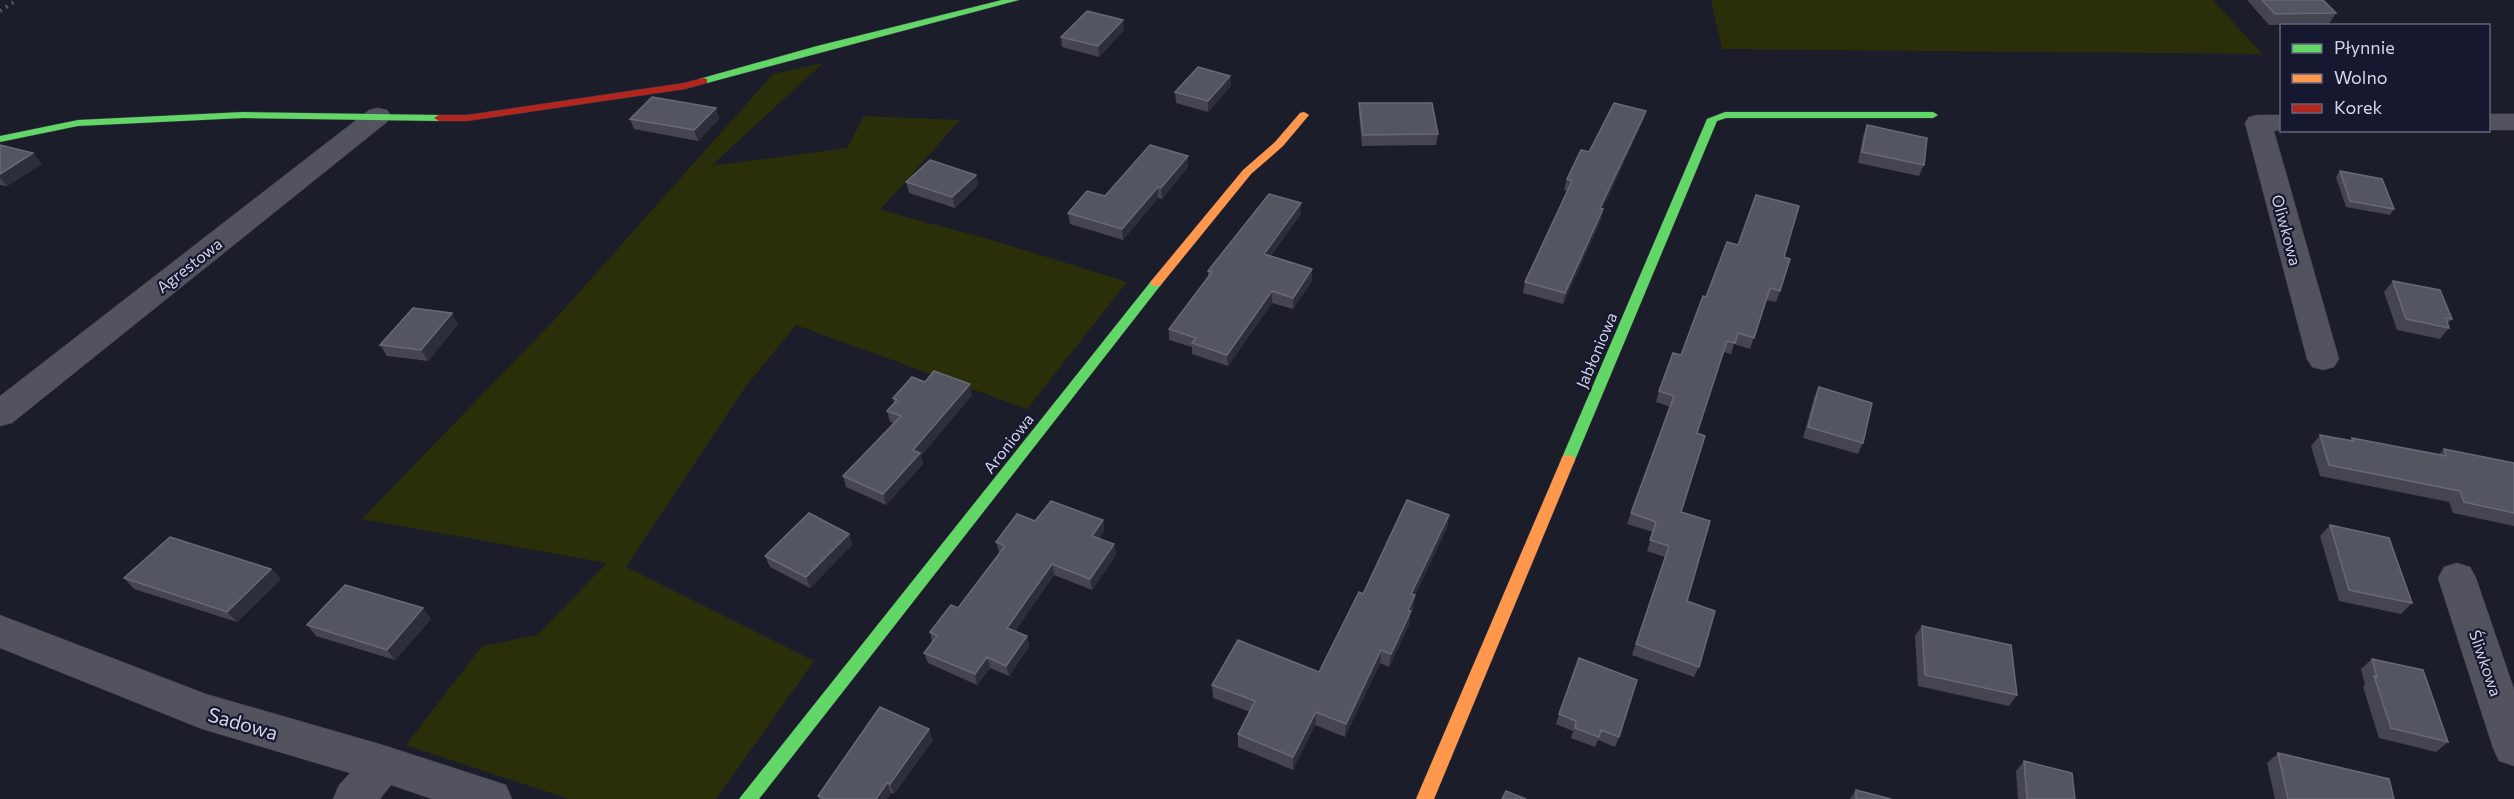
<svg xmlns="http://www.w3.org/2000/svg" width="2514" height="799" font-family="Commissioner,sans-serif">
	<rect width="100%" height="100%" fill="#1c1d2a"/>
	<path fill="#2a2f09" d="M 1711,0 L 2213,0 L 2262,54 L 1722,49 Z
		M 823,63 L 711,166 L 847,148 L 864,116 L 960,120 L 880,210 L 992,240 L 1127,282 L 1027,409 L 796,325 L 746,386 L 626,567 L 814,661 L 716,799 L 569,799 L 406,745 L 482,646 L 537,635 L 607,563 L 362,519 L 558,316 L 773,74 Z"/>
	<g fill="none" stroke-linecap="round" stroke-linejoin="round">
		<defs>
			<path id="street" d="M 378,108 L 387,110 L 391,116 L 387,122 L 12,423 L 0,426 L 0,396 L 369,110 Z
				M 2488,114 L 2514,114 L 2514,130 L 2488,130 Z
				M 2258,115 L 2282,115 L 2282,130 L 2284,130 L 2274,131 L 2339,359 L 2334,367 L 2323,370 L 2312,367 L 2307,359 L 2245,123 L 2249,117 Z
				M 2457,563 L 2470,567 L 2476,578 L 2514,689 L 2514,766 L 2499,761 L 2493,748 L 2438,578 L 2444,567 Z
				M 0,615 L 206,694 L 383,745 L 491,780 L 506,785 L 512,799 L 432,799 L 391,785 L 380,799 L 333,799 L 339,785 L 350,773 L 202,729 L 0,648 Z"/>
			<path id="fast" d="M 1002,0 L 1019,0 L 707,83 L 699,83 L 698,81 L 699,79 L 817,46 Z
				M 243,112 L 439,115 L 444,118 L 439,121 L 243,118 L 78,126 L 0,142 L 0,136 L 78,120 Z
				M 1725,112 L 1933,112 L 1938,115 L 1933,118 L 1726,118 L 1717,121 L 1575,460 L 1573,464 L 1563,464 L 1561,460 L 1707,119 Z
				M 1156,279 L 1160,280 L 1162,283 L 1160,286 L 759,799 L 739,799 L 1152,280 Z"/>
			<path id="slow" d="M 1304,112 L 1309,115 L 1283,146 L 1251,174 L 1160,286 L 1152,286 L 1150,283 L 1152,280 L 1243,170 L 1275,142 L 1300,113 Z
				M 1568,455 L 1573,456 L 1575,460 L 1434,799 L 1416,799 L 1561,460 L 1563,456 Z"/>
			<path id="jam" d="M 703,78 L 707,79 L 707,83 L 685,89 L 467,121 L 439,121 L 434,118 L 439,115 L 467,115 L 684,83 Z"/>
		</defs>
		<use href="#street" stroke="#393a45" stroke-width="1"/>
		<use href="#fast" stroke="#393a45" stroke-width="1"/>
		<use href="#slow" stroke="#393a45" stroke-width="1"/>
		<use href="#jam" stroke="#393a45" stroke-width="1"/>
		<use href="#street" fill="#52535e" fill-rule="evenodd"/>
		<use href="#fast" fill="#63d668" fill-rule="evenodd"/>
		<use href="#slow" fill="#ff974d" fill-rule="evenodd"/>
		<use href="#jam" fill="#b3261e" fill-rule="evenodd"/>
		<path stroke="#575861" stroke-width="4" stroke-dasharray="2 5" stroke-linecap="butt" d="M 0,11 L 17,0"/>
	</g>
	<path fill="#444551" d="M 2247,0 L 2323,0 L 2336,13 L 2329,24 L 2269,25 Z
		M 1124,30 L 1099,57 L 1062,47 L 1061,37 Z
		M 1230,76 L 1231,86 L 1208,112 L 1176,103 L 1175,92 Z
		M 1359,103 L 1438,134 L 1436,145 L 1362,146 L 1359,114 Z
		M 716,108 L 719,119 L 698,141 L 634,129 L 630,119 Z
		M 1643,121 L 1602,209 L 1601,220 L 1563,304 L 1523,293 L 1525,282 L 1568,191 L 1564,190 L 1567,179 L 1589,152 Z
		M 1867,125 L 1924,165 L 1919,176 L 1858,163 L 1863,136 Z
		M 0,145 L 33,153 L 42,164 L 7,186 L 0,185 Z
		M 1188,156 L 1188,167 L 1162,199 L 1158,198 L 1123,240 L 1070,224 L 1068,213 L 1105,196 Z
		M 2340,171 L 2394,209 L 2390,215 L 2346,207 L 2336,177 Z
		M 976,175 L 978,185 L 955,208 L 909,193 L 906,182 Z
		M 1301,203 L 1301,214 L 1270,256 L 1312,281 L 1293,309 L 1272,303 L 1228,366 L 1192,354 L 1192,347 L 1169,340 L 1169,329 L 1208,278 L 1208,271 Z
		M 1784,257 L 1780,291 L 1776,302 L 1766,300 L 1750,349 L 1734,344 L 1731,354 L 1723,352 L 1697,433 L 1681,512 L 1687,601 L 1699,667 L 1694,677 L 1632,655 L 1665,557 L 1647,551 L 1653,532 L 1627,524 L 1670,407 L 1656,402 L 1659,391 L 1681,355 L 1706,297 Z
		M 2393,281 L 2452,319 L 2448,323 L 2449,328 L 2440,339 L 2397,330 L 2384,292 Z
		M 458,324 L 428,361 L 387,356 L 380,345 Z
		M 925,382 L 972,395 L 921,456 L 923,464 L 886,505 L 846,487 L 843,476 L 894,423 L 890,422 L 887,411 L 894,403 L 893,398 Z
		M 1818,387 L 1863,443 L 1858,454 L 1803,438 L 1814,398 Z
		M 2320,435 L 2350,441 L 2352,438 L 2439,454 L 2444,449 L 2514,463 L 2514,526 L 2453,513 L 2449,502 L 2320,476 L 2311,446 Z
		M 1449,515 L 1447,528 L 1415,595 L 1413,609 L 1410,614 L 1409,625 L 1389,667 L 1380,663 L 1345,737 L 1315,725 L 1293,770 L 1238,747 L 1238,734 L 1250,712 L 1213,698 L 1212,685 L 1319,672 L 1363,594 Z
		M 1103,520 L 1104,531 L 1099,539 L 1114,544 L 1116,555 L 1092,590 L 1054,575 L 1015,631 L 1027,636 L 1029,647 L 1009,676 L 990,668 L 977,685 L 928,663 L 924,653 L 932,642 L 930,632 L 958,608 L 1000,553 L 999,553 L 996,542 L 1035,521 Z
		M 2330,525 L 2412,603 L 2401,614 L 2339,601 L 2320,536 Z
		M 849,534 L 852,545 L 810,588 L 770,567 L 765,556 Z
		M 271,569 L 281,579 L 237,622 L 134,589 L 124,578 Z
		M 423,608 L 431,619 L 395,660 L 316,636 L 307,625 Z
		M 1922,626 L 2017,695 L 2009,706 L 1918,686 L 1915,636 Z
		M 2372,659 L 2448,742 L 2436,752 L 2379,738 L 2363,687 L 2365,685 L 2361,669 Z
		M 1559,714 L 1619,737 L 1615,747 L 1598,740 L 1595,747 L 1571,738 L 1573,731 L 1556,724 Z
		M 933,740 L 894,794 L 891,793 L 887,799 L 819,799 L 818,796 Z
		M 2278,753 L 2394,799 L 2275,799 L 2267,763 Z
		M 2024,761 L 2075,799 L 2018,799 L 2016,771 Z
		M 1856,790 L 1891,799 L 1850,799 Z"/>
	<path fill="#2d2e3b" d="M 1123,20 L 1124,30 L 1099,57 L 1098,46 Z
		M 1230,76 L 1231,86 L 1208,112 L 1208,101 Z
		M 716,108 L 719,119 L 698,141 L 694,130 Z
		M 1646,111 L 1643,121 L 1598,219 L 1600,208 Z
		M 33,153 L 42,164 L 7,186 L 0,178 L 0,174 Z
		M 1188,156 L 1188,167 L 1162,199 L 1161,188 Z
		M 976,175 L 978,185 L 955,208 L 952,197 Z
		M 1158,187 L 1158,198 L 1123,240 L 1122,229 Z
		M 1301,203 L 1301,214 L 1264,266 L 1264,254 Z
		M 1603,209 L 1601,220 L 1563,304 L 1565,293 Z
		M 1312,269 L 1312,281 L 1293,309 L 1293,298 Z
		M 1272,291 L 1272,303 L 1228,366 L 1227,355 Z
		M 452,313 L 458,324 L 428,361 L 421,350 Z
		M 970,384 L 972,395 L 921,456 L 923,464 L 886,505 L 883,494 L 913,450 Z
		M 1449,515 L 1447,528 L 1409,607 L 1411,594 Z
		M 1103,520 L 1104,531 L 1093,547 L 1092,536 Z
		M 849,534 L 852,545 L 810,588 L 806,577 Z
		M 1114,544 L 1116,555 L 1092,590 L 1090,579 Z
		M 1052,564 L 1054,575 L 1010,639 L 1007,628 Z
		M 271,569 L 281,579 L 237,622 L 227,612 Z
		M 1415,595 L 1413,609 L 1410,614 L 1409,625 L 1389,667 L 1391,654 L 1408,610 Z
		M 423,608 L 431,619 L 395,660 L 387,650 Z
		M 1027,636 L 1029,647 L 1009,676 L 1006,666 Z
		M 1381,650 L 1380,663 L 1345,737 L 1346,724 Z
		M 987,657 L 990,668 L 977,685 L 975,674 Z
		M 1316,712 L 1315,725 L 1293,770 L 1293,757 Z
		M 929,729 L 933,740 L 894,794 L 890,784 Z
		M 887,783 L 891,793 L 887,799 L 876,799 Z"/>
	<path fill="#535561" stroke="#676976" stroke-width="1.5" d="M 2262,0 L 2323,0 L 2336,13 L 2275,14 Z
		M 1087,11 L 1123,20 L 1098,46 L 1061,37 Z
		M 1198,67 L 1230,76 L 1208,101 L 1175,92 Z
		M 652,97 L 716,108 L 694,130 L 630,119 Z
		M 1359,103 L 1432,103 L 1438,134 L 1363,135 Z
		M 1614,103 L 1646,111 L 1600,208 L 1603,209 L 1565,293 L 1525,282 L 1572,181 L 1567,179 L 1581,150 L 1589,152 Z
		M 1867,125 L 1927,138 L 1924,165 L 1862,152 Z
		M 0,145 L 33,153 L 0,174 Z
		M 1150,145 L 1188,156 L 1161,188 L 1158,187 L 1122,229 L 1068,213 L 1087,191 L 1105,196 Z
		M 930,160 L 976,175 L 952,197 L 906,182 Z
		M 2340,171 L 2382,179 L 2394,209 L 2350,201 Z
		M 1269,194 L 1301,203 L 1264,254 L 1312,269 L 1293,298 L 1272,291 L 1227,355 L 1192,343 L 1196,338 L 1169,329 L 1212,272 L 1208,271 Z
		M 1756,195 L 1799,206 L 1784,257 L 1790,259 L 1780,291 L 1770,288 L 1754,338 L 1738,333 L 1735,343 L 1727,341 L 1697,433 L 1705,436 L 1681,512 L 1710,521 L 1687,601 L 1715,611 L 1699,667 L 1636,644 L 1669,546 L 1650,540 L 1656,522 L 1631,513 L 1674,396 L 1659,391 L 1673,353 L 1681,355 L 1703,296 L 1706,297 L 1727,242 L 1738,245 Z
		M 2393,281 L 2440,290 L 2452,319 L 2446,318 L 2449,328 L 2406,319 Z
		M 413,308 L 452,313 L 421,350 L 380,345 Z
		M 934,371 L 970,384 L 913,450 L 920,453 L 883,494 L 843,476 L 901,416 L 887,411 L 897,400 L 893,398 L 912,377 L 925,382 Z
		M 1819,387 L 1872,403 L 1863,443 L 1808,427 Z
		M 2320,435 L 2353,441 L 2352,438 L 2446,456 L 2444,449 L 2514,463 L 2514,513 L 2464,502 L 2460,491 L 2329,465 Z
		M 1407,500 L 1449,515 L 1411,594 L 1415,595 L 1408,610 L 1411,611 L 1391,654 L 1381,650 L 1346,724 L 1316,712 L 1293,757 L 1238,734 L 1255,701 L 1212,685 L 1238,640 L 1319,672 L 1359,592 L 1363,594 Z
		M 1051,501 L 1103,520 L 1092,536 L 1114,544 L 1090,579 L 1052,564 L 1007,628 L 1027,636 L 1006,666 L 987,657 L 975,674 L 924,653 L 937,636 L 930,632 L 951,605 L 958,608 L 1005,546 L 996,542 L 1017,514 L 1035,521 Z
		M 809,513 L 849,534 L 806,577 L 765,556 Z
		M 2330,525 L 2389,538 L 2412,603 L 2349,590 Z
		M 170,537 L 271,569 L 227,612 L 124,578 Z
		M 345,585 L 423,608 L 387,650 L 307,625 Z
		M 1922,626 L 2011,645 L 2017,695 L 1925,675 Z
		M 1579,658 L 1637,680 L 1619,737 L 1601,730 L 1599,737 L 1575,728 L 1576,721 L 1559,714 Z
		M 2372,659 L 2423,670 L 2448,742 L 2391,728 L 2374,676 L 2377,677 Z
		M 880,707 L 929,729 L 890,784 L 887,783 L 876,799 L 825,799 L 818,796 Z
		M 2278,753 L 2389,779 L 2394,799 L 2288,799 Z
		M 2024,761 L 2072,773 L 2075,799 L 2027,799 Z
		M 1856,790 L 1891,799 L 1856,799 Z
		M 1506,791 L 1526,799 L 1502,799 Z"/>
	<g text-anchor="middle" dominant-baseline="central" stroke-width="4.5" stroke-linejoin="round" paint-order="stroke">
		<g font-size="16" fill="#d3d6e7" stroke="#161830">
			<text transform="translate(2287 230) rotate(75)">Oliwkowa</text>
			<text transform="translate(189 265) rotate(-38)">Agrestowa</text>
			<text transform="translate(1596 350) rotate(-67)">Jabłoniowa</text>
			<text transform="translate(1008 443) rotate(-52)">Aroniowa</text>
			<text transform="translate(2486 663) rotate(71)">Śliwkowa</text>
		</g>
		<g font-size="20" fill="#d3d6e7" stroke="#161830">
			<text transform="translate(243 723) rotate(16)">Sadowa</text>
		</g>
	</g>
	<rect x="2280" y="24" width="210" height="108" fill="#161830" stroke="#626479" stroke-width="1.5"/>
	<rect x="2292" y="44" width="30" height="9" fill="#63d668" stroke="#626479" stroke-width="1.5"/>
	<text x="2334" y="54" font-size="18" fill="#d3d6e7">Płynnie</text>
	<rect x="2292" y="74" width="30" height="9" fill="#ff974d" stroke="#626479" stroke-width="1.5"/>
	<text x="2334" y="84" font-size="18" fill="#d3d6e7">Wolno</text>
	<rect x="2292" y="104" width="30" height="9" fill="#b3261e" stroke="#626479" stroke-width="1.5"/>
	<text x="2334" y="114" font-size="18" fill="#d3d6e7">Korek</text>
</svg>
